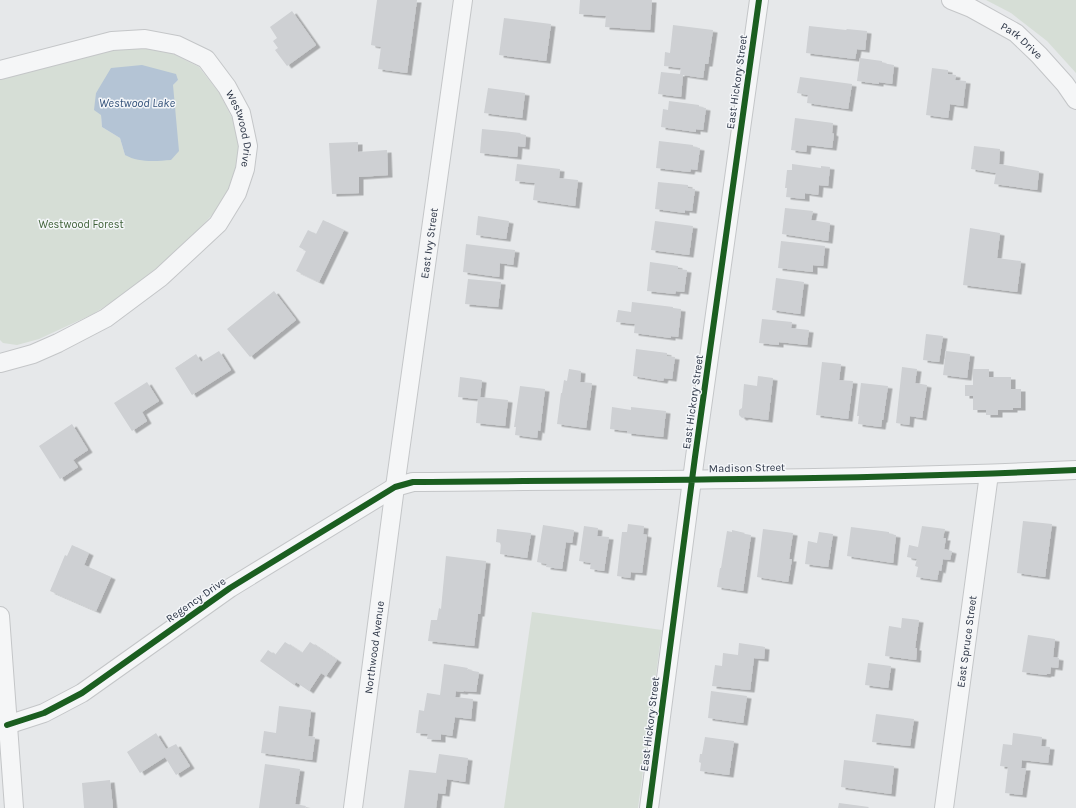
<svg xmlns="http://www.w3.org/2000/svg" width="1076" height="808" font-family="Karla,sans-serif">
	<defs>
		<filter id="shadow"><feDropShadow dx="4.5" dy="2.5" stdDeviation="0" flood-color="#0004"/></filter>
	</defs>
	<rect width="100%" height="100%" fill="#e6e8ea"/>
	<path fill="#d6ded6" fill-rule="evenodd" d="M 986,0 L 1076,0 L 1076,73 L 1047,41 L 1011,13 Z
		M 139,46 L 167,51 L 199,67 L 220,94 L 236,126 L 239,149 L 236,170 L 229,189 L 213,214 L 178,251 L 120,297 L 93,314 L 39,339 L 17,345 L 3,343 L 0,340 L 0,79 L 105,51 ZM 178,80 L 173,85 L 125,155 L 120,138 L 102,127 L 101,115 L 96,93 L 103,83 Z
		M 532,612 L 662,630 L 638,808 L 504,808 Z"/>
	<path fill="#b4c4d5" d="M 142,65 L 176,74 L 178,80 L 173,85 L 179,151 L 171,160 C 156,161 139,163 125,155 L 120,138 L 102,127 L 101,115 L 94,110 L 96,93 L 111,68 Z"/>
	<path fill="#ced0d3" filter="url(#shadow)" d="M 377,0 L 417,0 L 407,73 L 378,69 L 381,47 L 371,45 Z
		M 580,0 L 652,0 L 650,30 L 605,27 L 606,16 L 579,14 Z
		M 292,11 L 316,45 L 287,66 L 275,50 L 278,48 L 273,41 L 277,38 L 270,27 Z
		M 504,18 L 551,24 L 546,61 L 499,55 Z
		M 673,25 L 713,30 L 708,64 L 705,64 L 703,78 L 683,75 L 681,97 L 658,94 L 661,72 L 680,74 L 681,68 L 664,66 L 665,52 L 670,53 Z
		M 809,26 L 846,30 L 847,29 L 867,31 L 865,50 L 857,49 L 855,59 L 806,53 Z
		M 860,58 L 882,61 L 882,63 L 894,65 L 892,84 L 879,82 L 879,84 L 857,81 Z
		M 932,68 L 948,70 L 948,74 L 956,75 L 955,80 L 966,81 L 963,106 L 950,104 L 948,118 L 926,115 Z
		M 800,77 L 852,84 L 848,109 L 807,103 L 808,95 L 797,93 Z
		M 488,88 L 525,93 L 522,118 L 484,113 Z
		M 669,101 L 699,105 L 699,107 L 706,108 L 703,130 L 696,129 L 696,132 L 661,127 L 663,109 L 668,110 Z
		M 795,118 L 833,123 L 832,133 L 834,134 L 832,148 L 807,145 L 806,152 L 791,150 Z
		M 482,129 L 521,133 L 520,134 L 526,135 L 525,147 L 518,146 L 517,157 L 480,153 Z
		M 659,141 L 693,145 L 693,147 L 700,148 L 697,170 L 691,169 L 690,172 L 656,168 Z
		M 358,142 L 358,152 L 387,150 L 388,175 L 359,177 L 359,193 L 332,194 L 329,143 Z
		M 974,146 L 1000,149 L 999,164 L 1039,171 L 1037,190 L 994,184 L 996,173 L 971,169 Z
		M 517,164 L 560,169 L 559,178 L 578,180 L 575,206 L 533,200 L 535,183 L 515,181 Z
		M 792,164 L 821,168 L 821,166 L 830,167 L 828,186 L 819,185 L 818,195 L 805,193 L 805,199 L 786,197 L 787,188 L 785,188 L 787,170 L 792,170 Z
		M 658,182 L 688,185 L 688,188 L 695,189 L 692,211 L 685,210 L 685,213 L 655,209 Z
		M 785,208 L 813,211 L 811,220 L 830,223 L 828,241 L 782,234 Z
		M 478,216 L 509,221 L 506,239 L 476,235 Z
		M 323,220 L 344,230 L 319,282 L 296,271 L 306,251 L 299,247 L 308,230 L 316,234 Z
		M 655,221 L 693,226 L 689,255 L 651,250 Z
		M 970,228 L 1000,233 L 997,258 L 1021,261 L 1017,292 L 963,285 Z
		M 781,241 L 825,246 L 823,266 L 813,265 L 813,272 L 778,268 Z
		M 466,244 L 515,250 L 513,265 L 500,263 L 499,277 L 463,272 Z
		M 650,262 L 678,266 L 678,269 L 687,270 L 684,292 L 676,291 L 675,294 L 647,291 Z
		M 776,278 L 804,282 L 800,314 L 772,310 Z
		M 468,279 L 501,282 L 498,307 L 465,304 Z
		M 274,291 L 296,320 L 250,357 L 227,329 Z
		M 632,302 L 673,307 L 673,308 L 681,309 L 678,337 L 671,336 L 671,338 L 634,333 L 635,324 L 616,322 L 618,310 L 631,312 Z
		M 762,319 L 792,322 L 791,328 L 809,330 L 807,345 L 779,342 L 779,345 L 759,343 Z
		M 926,334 L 943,336 L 939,362 L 923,360 Z
		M 636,349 L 667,353 L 667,356 L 675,357 L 672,379 L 664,378 L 663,381 L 633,376 Z
		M 219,351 L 231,370 L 192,395 L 175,368 L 196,354 L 201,362 Z
		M 946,351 L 970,354 L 967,378 L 943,375 Z
		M 822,362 L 841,364 L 839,380 L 853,381 L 848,419 L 816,415 Z
		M 902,367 L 917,369 L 915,383 L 927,385 L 922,418 L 910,416 L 909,425 L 896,423 Z
		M 569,369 L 581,371 L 580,382 L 592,383 L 586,428 L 557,424 L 561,393 L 562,393 L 564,380 L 567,381 Z
		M 973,369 L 989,369 L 989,377 L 1011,377 L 1011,389 L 1021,389 L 1021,408 L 1013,408 L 1013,410 L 998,410 L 998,415 L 986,415 L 986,410 L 973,410 L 973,396 L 965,396 L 965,385 L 973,385 Z
		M 758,376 L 773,378 L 768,420 L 745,417 L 742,418 L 739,415 L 739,410 L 742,408 L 744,384 L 757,386 Z
		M 460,377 L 482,380 L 480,397 L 508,400 L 505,426 L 476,423 L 478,399 L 458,397 Z
		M 147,382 L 159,401 L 142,412 L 147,421 L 132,431 L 114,403 Z
		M 861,383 L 888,386 L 883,420 L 882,420 L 881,427 L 858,424 L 859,416 L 857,416 Z
		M 520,386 L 545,389 L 540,431 L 538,430 L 537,438 L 515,435 L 516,427 L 514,427 Z
		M 612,407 L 631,410 L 631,407 L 666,411 L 663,437 L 627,433 L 627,431 L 610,429 Z
		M 72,424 L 88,450 L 73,460 L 78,467 L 60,479 L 39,446 Z
		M 1023,521 L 1052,524 L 1045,577 L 1017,573 Z
		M 628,524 L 644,526 L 643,534 L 647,535 L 642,573 L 631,572 L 630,578 L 617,576 L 622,532 L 627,532 Z
		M 543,525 L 574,530 L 572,543 L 566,542 L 562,569 L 546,567 L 547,564 L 537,562 Z
		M 584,526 L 598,528 L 597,536 L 609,537 L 604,571 L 590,569 L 591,563 L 579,561 Z
		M 922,526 L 945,529 L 943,538 L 946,538 L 944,549 L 952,551 L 950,560 L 943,559 L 941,571 L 939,570 L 937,580 L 916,577 L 918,567 L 915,566 L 917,559 L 907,557 L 909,545 L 918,547 Z
		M 851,527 L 889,532 L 889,534 L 896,535 L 893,563 L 847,556 Z
		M 497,529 L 531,533 L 527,558 L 500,554 L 501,543 L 496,542 Z
		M 763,529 L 793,533 L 789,559 L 792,559 L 788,582 L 757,577 Z
		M 732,530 L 745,533 L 744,534 L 751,535 L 743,591 L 717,587 L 720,568 L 721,568 L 727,531 L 732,532 Z
		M 819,532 L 833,534 L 828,567 L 805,564 L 808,541 L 817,543 Z
		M 72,545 L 89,553 L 84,565 L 111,577 L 96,611 L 50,591 L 65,555 L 67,556 Z
		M 446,556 L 486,561 L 480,614 L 478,614 L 474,646 L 428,641 L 431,620 L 437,620 L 439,608 L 441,609 Z
		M 902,618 L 919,620 L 915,648 L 917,648 L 916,660 L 885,656 L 889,626 L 901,628 Z
		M 1028,635 L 1055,639 L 1053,657 L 1059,658 L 1058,668 L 1051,667 L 1050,674 L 1047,674 L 1046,675 L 1022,672 Z
		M 285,642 L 302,653 L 310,642 L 337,660 L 326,676 L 321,673 L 309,691 L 296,682 L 294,685 L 260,661 L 268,650 L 275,655 Z
		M 739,643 L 765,647 L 764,659 L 754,658 L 750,690 L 712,686 L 715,665 L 722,666 L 723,653 L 738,655 Z
		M 868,663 L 891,666 L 888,688 L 865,685 Z
		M 444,664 L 468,668 L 467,670 L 479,672 L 476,692 L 464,691 L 463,692 L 456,691 L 455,697 L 473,699 L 471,719 L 455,717 L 452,736 L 441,734 L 441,740 L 427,739 L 428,734 L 416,733 L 419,710 L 424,711 L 427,693 L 440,695 Z
		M 711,691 L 747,696 L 743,723 L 708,718 Z
		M 279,706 L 311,710 L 308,736 L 315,737 L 312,760 L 261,753 L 264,731 L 276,733 Z
		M 876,714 L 914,719 L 910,746 L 872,742 Z
		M 156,733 L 166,749 L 176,744 L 190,766 L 176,775 L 165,757 L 140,773 L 127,752 Z
		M 1013,733 L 1042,737 L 1041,746 L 1050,747 L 1048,763 L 1022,760 L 1021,768 L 1026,768 L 1022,795 L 1005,793 L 1008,767 L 1000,766 L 1003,744 L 1012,745 Z
		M 705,737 L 734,741 L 729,775 L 700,771 L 701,763 L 699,762 L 700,754 L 702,754 Z
		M 439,754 L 468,758 L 465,782 L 447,779 L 445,794 L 438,793 L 436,808 L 404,808 L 409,770 L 436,773 Z
		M 844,760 L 894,766 L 891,794 L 841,787 Z
		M 265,764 L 300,769 L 295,804 L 306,806 L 305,808 L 259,808 Z
		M 110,780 L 113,808 L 84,808 L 82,783 Z
		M 839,803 L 869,807 L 868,808 L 838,808 Z"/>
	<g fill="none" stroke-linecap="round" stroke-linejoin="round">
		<defs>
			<g id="street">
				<path id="s1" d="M 951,0 L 971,8 L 1016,33 L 1039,55 L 1065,84 L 1076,100"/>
				<path id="s2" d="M 0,70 L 112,41 L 145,39 L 177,45 L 206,59 L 227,87 L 241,113 L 248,146 L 245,169 L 237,193 L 218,224 L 161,277 L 106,318 L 58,343 L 33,354 L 0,363"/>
				<path d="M 0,616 L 14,808"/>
				<path d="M 7,725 L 44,713 L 82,693 L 230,588 L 395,487 L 413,482 C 634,480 855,480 1076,470"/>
				<path id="s3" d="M 353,808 L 395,487 L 463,0"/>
				<path d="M 649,808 L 695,457 L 759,0"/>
				<path id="s4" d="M 944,808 L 989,474"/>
			</g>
		</defs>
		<use href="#street" stroke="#c4c6c8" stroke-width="20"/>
		<use href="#street" stroke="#f5f6f7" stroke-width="18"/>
		<defs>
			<path id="cycleway" d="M 7,725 L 44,713 L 82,693 L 230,588 L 395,487 L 413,482 C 634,480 855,480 1076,470
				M 649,808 L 695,457 L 759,0"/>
		</defs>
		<use href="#cycleway" stroke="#f4f6f9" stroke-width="8"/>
		<use href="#cycleway" stroke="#1b5e20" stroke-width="6"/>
	</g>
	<g text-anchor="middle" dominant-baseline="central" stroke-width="3" stroke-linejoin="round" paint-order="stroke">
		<g font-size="11" fill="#2b3445" stroke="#f4f6f9">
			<text stroke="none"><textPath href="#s1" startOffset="82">Park Drive</textPath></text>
			<text transform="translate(737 82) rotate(-82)">East Hickory Street</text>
			<text stroke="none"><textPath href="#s2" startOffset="293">Westwood Drive</textPath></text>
			<text stroke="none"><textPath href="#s3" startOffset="570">East Ivy Street</textPath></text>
			<text transform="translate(693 402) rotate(-82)">East Hickory Street</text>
			<text transform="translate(747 468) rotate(-1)">Madison Street</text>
			<text transform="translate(196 600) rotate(-35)">Regency Drive</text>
			<text stroke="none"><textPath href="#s4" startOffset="168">East Spruce Street</textPath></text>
			<text stroke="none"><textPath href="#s3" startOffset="162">Northwood Avenue</textPath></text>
			<text transform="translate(650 724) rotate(-83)">East Hickory Street</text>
		</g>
		<g font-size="11" fill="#3f6138" stroke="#f4f6f9">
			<text x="81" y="224">Westwood Forest</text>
		</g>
		<g font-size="12" font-style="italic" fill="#34527a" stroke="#f4f6f9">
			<text x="137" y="103">Westwood Lake</text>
		</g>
	</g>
</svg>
